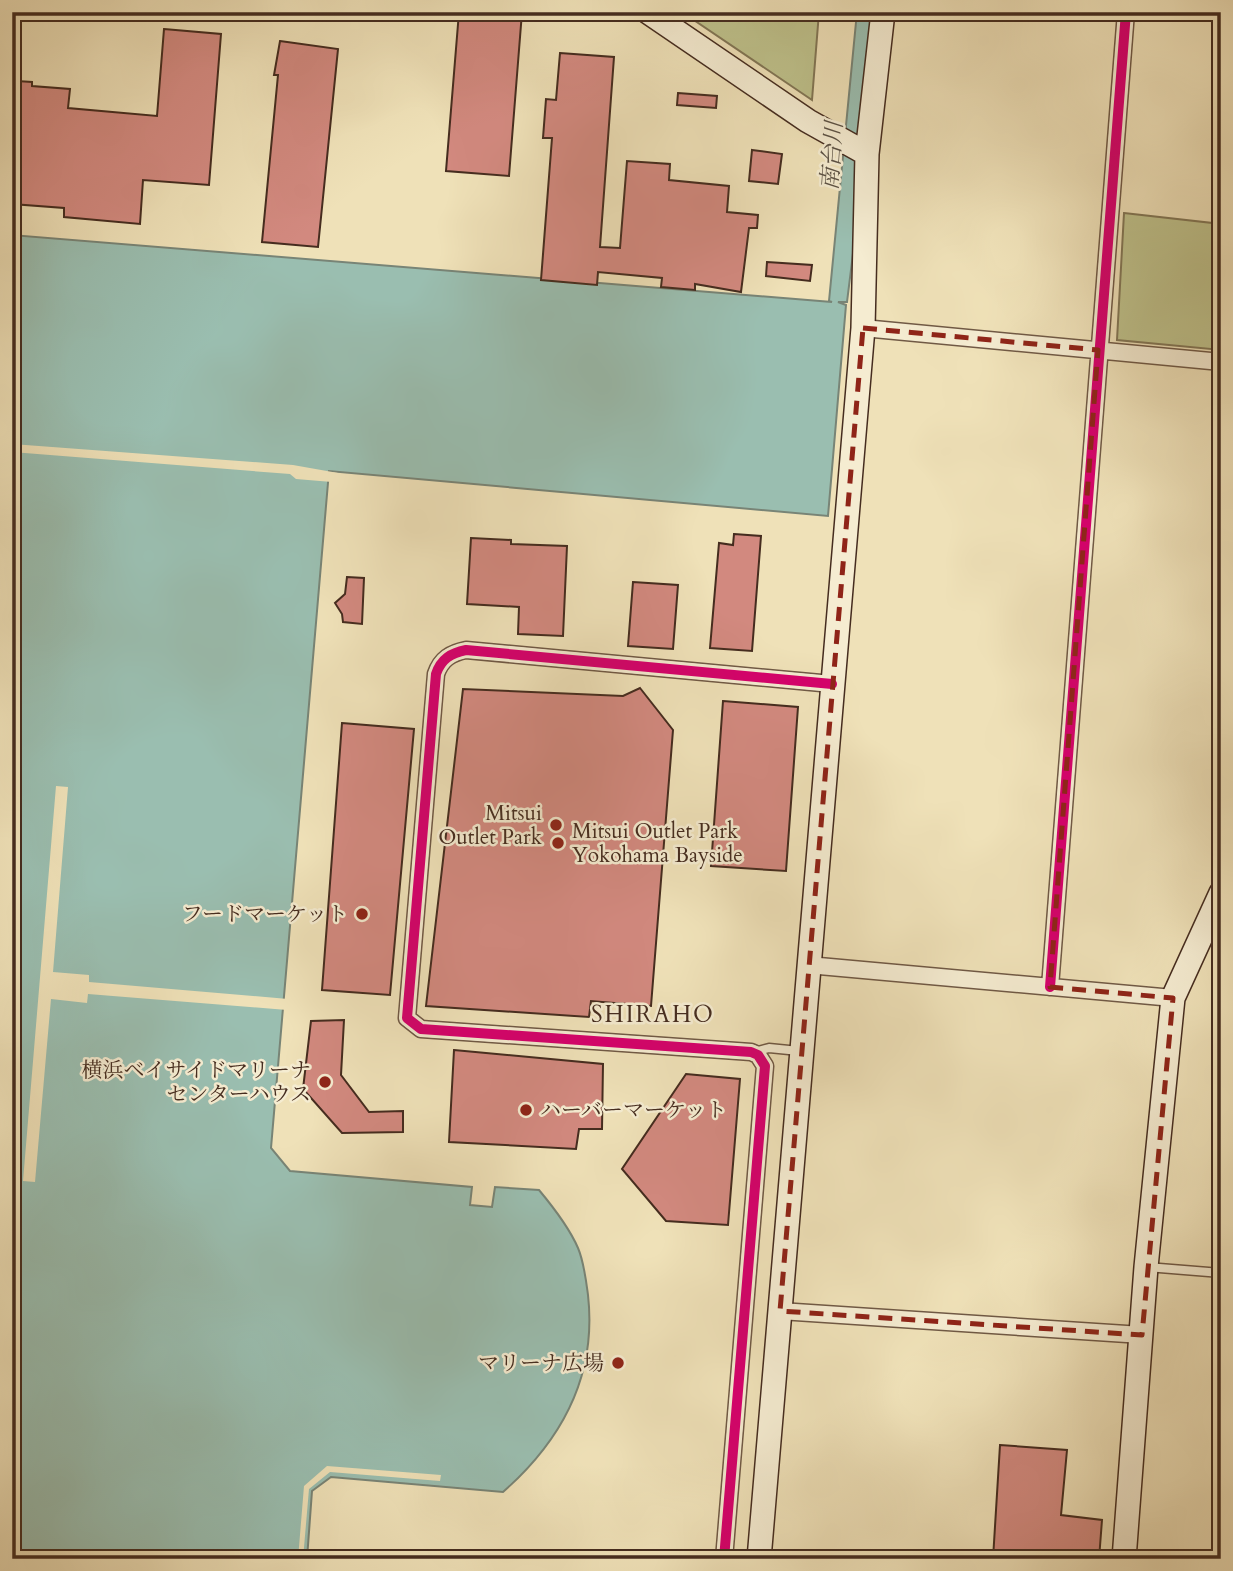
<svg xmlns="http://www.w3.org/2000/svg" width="1233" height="1571" font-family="Cardo,'Noto Serif JP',serif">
	<rect width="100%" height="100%" fill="#efe1b8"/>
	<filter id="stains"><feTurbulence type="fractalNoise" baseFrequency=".00286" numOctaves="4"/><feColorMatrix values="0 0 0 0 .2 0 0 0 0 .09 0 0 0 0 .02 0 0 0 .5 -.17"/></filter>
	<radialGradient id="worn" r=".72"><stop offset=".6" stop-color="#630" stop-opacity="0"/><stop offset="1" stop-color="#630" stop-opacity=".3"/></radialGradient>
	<path fill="#bec18b" stroke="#827655" stroke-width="2" d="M 682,12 L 819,12 L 812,100 Z
		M 1124,213 L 1221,224 L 1221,350 L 1117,340 Z"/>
	<path fill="#9abeb0" stroke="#788476" stroke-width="2" d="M 857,12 L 883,12 L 847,302 L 838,302 L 846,305 L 828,516 L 329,471 L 271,1148 L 290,1171 L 472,1187 L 470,1205 L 492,1207 L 495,1187 L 539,1190 C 554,1208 569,1227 578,1248 C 584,1262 586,1280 588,1295 C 597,1375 562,1440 503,1492 L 331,1477 L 312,1491 L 307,1559 L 12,1559 L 12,235 L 832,302 L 829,301 Z"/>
	<path fill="#efe1b8" d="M 12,444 L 293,465 L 338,473 L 332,475 L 332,482 L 296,479 L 290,474 L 12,452 Z
		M 56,786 L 68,787 L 53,972 L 89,975 L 89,982 L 288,999 L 287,1010 L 88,994 L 87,1003 L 51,999 L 35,1182 L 23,1181 Z
		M 327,1466 L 441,1475 L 440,1481 L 330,1472 L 309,1489 L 303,1559 L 298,1559 L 304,1486 Z"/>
	<path fill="#d2897f" stroke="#452c1f" stroke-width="2" d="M 459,12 L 522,12 L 509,176 L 446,171 Z
		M 164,29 L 221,34 L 209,185 L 143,180 L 140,224 L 64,217 L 64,208 L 12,204 L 12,113 L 17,81 L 32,82 L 32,86 L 70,89 L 68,108 L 157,116 Z
		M 280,41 L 338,49 L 318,247 L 262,242 L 278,75 L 274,75 Z
		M 560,53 L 614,57 L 600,247 L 620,248 L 627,161 L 670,164 L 669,180 L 729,186 L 727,212 L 758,215 L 757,228 L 749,228 L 741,292 L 695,284 L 695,290 L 661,287 L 662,278 L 598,272 L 597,285 L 541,280 L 552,138 L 543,138 L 546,99 L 556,100 Z
		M 678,93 L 717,96 L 716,108 L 677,105 Z
		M 752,150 L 782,154 L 778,184 L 749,181 Z
		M 767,262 L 812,265 L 810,281 L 766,276 Z
		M 734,534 L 761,536 L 752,651 L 710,648 L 719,543 L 733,545 Z
		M 471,538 L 511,540 L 511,544 L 567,546 L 563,636 L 518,634 L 519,607 L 467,604 Z
		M 347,577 L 364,578 L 362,624 L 343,622 L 342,614 L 335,603 L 345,594 Z
		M 633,582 L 678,585 L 673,649 L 628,646 Z
		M 640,688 L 673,730 L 651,1006 L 591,1001 L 589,1017 L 426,1006 L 463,689 L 623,696 Z
		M 723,701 L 798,707 L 786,871 L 711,866 Z
		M 342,723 L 414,729 L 390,995 L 322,990 Z
		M 344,1020 L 341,1075 L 369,1112 L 403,1111 L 403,1132 L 342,1133 L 303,1089 L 311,1021 Z
		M 454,1050 L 603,1064 L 602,1129 L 579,1129 L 576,1149 L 449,1142 Z
		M 686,1074 L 740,1079 L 728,1225 L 666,1221 L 622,1169 Z
		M 1000,1445 L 1067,1450 L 1061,1515 L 1102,1520 L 1099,1559 L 993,1559 Z"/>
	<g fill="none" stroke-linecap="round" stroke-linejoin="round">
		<defs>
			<path id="lane" d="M 754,1052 L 769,1048 L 799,1051
				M 1147,1267 L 1221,1273"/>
			<path id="street" d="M 863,328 L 1221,362
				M 808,965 L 1173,998
				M 1050,987 L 1126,12
				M 780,1311 L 1142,1335
				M 724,1559 L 765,1066 L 758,1055 L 751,1052 L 421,1029 L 407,1018 L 436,674 C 441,659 451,653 466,650 L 832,684"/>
			<path id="secondary" d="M 648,12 L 808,121 L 867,154
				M 759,1559 L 863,328 L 867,154 L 883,12
				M 1124,1559 L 1146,1267 L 1173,998 L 1221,893"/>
		</defs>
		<use href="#lane" stroke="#705945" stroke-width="11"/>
		<use href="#street" stroke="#705945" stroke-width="19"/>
		<use href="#secondary" stroke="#452c1f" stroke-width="26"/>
		<use href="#lane" stroke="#f5ecd1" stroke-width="8"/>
		<use href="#street" stroke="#f5ecd1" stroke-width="16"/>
		<use href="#secondary" stroke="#f5ecd1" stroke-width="23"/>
		<defs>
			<path id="cycleway" d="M 1050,987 L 1126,12
				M 724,1559 L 765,1066 L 758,1055 L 751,1052 L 421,1029 L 407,1018 L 436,674 C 441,659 451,653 466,650 L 832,684"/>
		</defs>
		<use href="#cycleway" stroke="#f5ecd1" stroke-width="15"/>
		<use href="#cycleway" stroke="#d6006c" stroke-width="10"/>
	</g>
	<path fill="none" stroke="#8f2418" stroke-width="5" stroke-dasharray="14 9" stroke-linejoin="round" d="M 863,328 L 1098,350 L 1050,987 L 1173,998 L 1142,1335 L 780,1311 Z"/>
	<g fill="#8f2418" stroke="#f5ecd1" stroke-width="2.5">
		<circle cx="556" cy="825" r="7"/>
		<circle cx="558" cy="843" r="7"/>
		<circle cx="362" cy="914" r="7"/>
		<circle cx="325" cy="1082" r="7"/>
		<circle cx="526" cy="1110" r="7"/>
		<circle cx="618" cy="1363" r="7"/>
	</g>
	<g text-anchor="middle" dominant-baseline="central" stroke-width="5" stroke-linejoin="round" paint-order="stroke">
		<g font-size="21" fill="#452c1f" stroke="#f5ecd1" text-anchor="end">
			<text x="542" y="813">Mitsui<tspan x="542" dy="24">Outlet Park</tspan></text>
			<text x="572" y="831" text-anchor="start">Mitsui Outlet Park<tspan x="572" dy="24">Yokohama Bayside</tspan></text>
			<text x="348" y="914">フードマーケット</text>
			<text x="311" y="1070">横浜ベイサイドマリーナ<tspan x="311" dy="24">センターハウス</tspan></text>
			<text x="540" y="1110" text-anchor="start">ハーバーマーケット</text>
			<text x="604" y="1363">マリーナ広場</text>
		</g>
		<g font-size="23" font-style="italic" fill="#5a5043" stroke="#f5ecd1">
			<text transform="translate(832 156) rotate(-86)">南台川</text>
		</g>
		<g font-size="23" letter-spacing="2" fill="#452c1f" stroke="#f5ecd1">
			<text x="653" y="1014">SHIRAHO</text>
		</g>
	</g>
	<rect width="1233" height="1571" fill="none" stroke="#efe1b8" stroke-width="42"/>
	<rect x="14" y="14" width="1205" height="1543" fill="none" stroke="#452c1f" stroke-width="3.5"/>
	<rect x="21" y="21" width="1191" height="1529" fill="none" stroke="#452c1f" stroke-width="2"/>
	<rect width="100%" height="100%" filter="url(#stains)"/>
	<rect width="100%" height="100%" fill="url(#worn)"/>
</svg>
